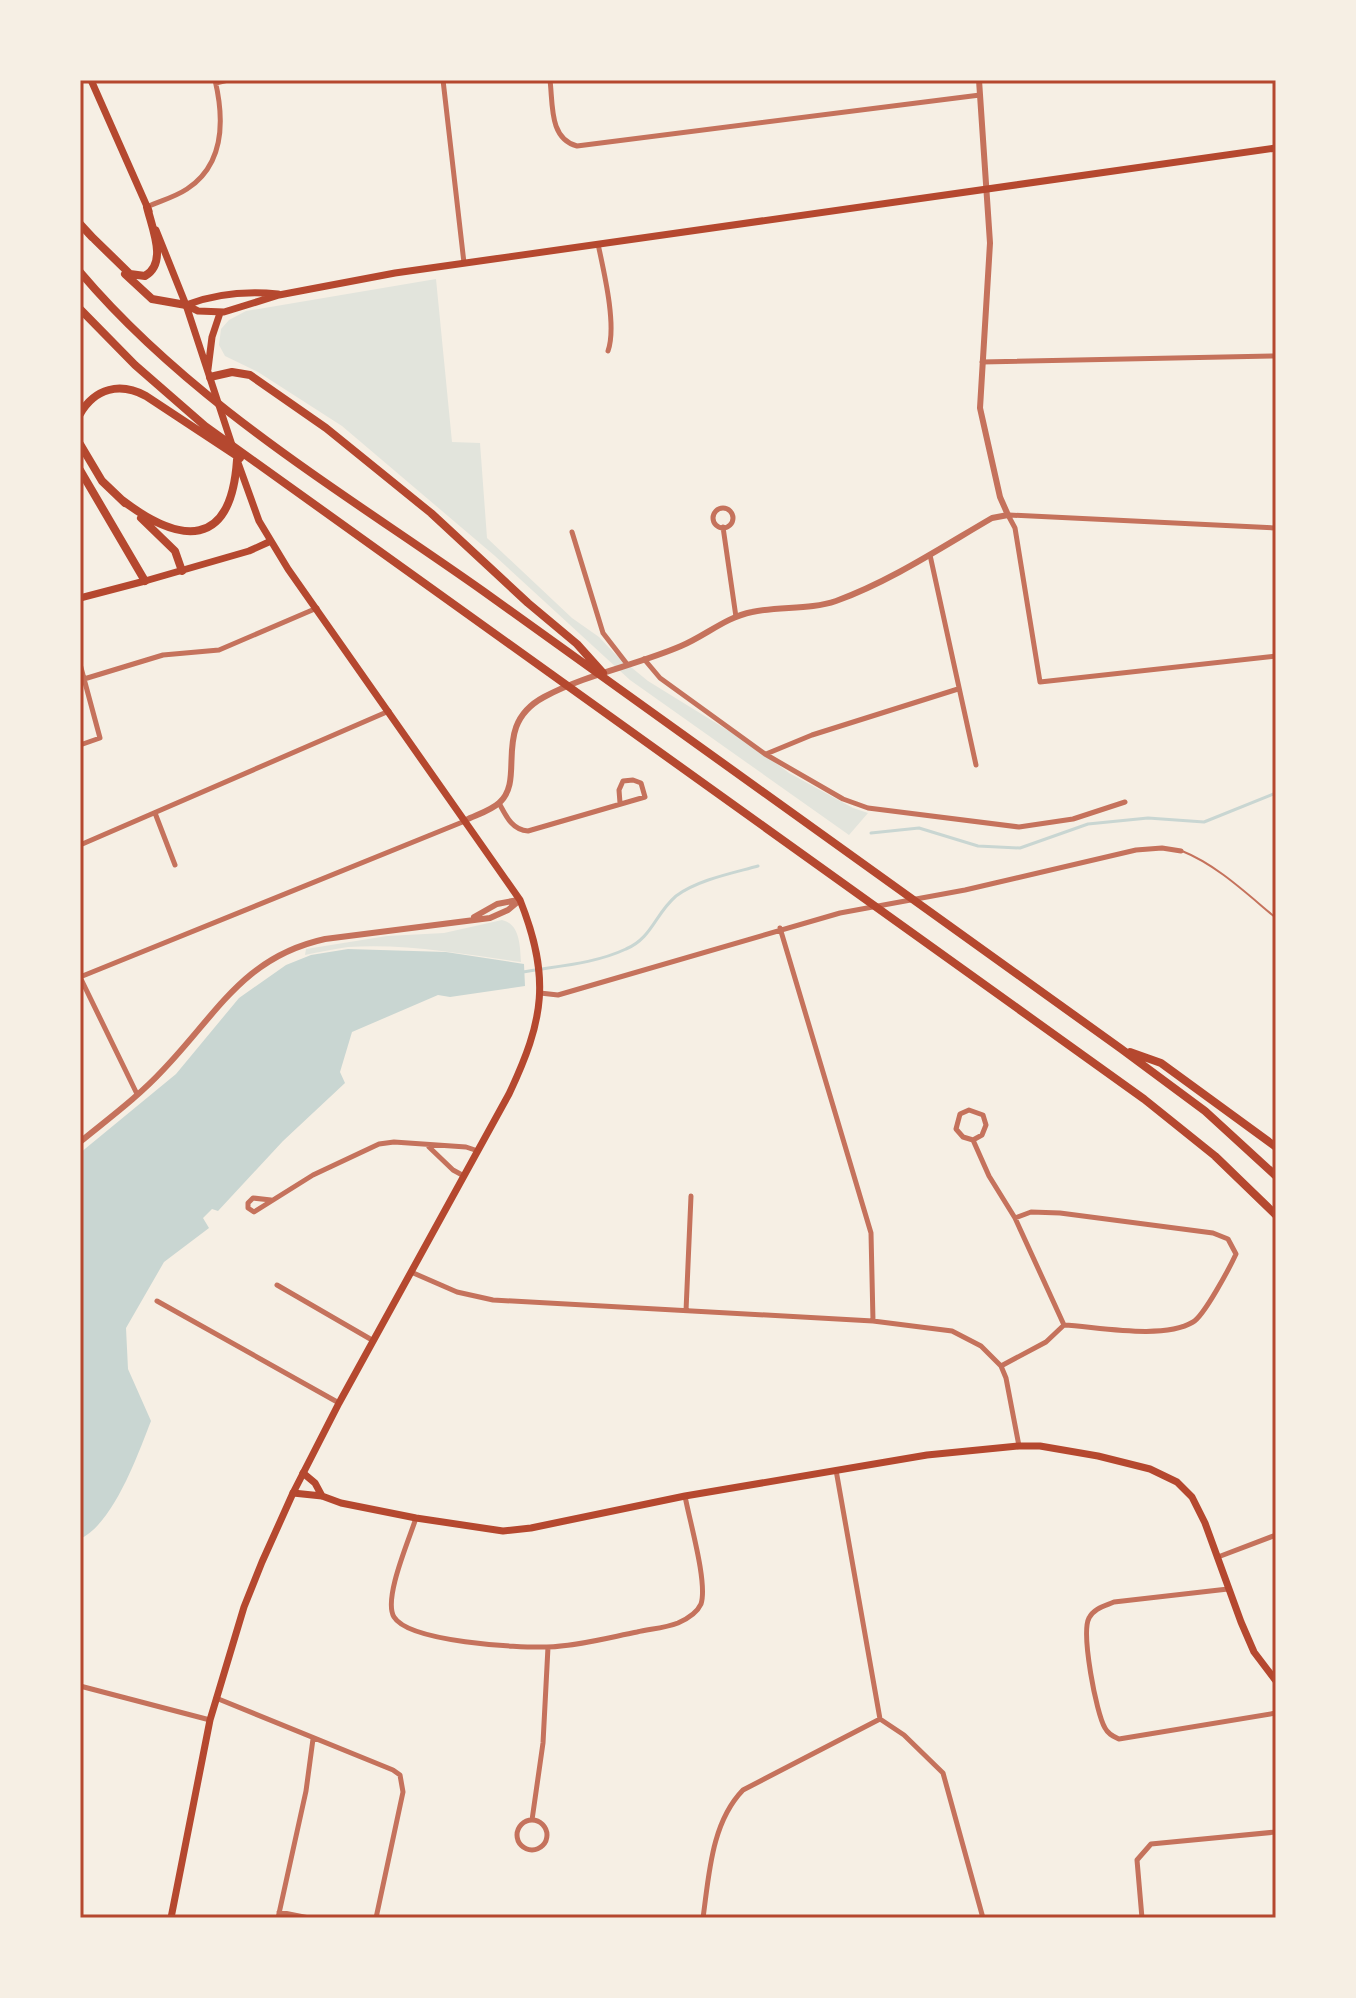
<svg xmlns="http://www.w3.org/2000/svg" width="1356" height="1998" font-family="'Archivo Narrow',sans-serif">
	<rect width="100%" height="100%" fill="#f6efe4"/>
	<path fill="#e2e4dc" d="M 436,279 L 452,442 L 480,443 L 487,538 L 572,618 L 599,637 L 615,654 L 648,681 L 758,749 L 789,773 L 853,808 L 868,813 L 849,835 L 630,680 L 495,556 L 342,426 L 258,372 L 225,356 L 219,345 L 221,329 L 229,320 L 246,311 Z
		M 502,920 C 520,924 520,946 521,962 C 464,954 405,943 348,947 C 334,949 319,952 305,955 L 306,949 L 387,936 L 444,933 Z"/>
	<path fill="#c9d6d2" d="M 348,949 L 446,952 L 524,964 L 525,986 L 450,997 L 438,995 L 352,1032 L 340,1072 L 345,1083 L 283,1141 L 218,1211 L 212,1209 L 203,1218 L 209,1228 L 164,1262 L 126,1328 L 128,1369 L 151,1421 C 138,1454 114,1523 80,1539 L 80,1153 L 176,1074 L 239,998 L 286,965 L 311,955 Z"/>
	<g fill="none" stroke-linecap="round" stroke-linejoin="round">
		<path stroke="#c9d6d2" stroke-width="3" d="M 871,833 L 919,828 L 978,846 L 1020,848 L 1088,824 L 1148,818 L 1204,822 L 1276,793
			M 523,972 C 557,966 594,964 626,949 C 652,938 655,914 676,896 C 697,880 733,873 758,866"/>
		<path stroke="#c5725c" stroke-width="2" d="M 1182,851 C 1217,865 1247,894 1276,918"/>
		<path stroke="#c5725c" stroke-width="5" d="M 443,80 L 464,263
			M 550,80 C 553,104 549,139 577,146 L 980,95
			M 216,83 L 228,80
			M 147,207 C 160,201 175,197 187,189 C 225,164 224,118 215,80
			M 598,244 C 604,272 617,326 608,351
			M 982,362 L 1276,356
			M713 518a10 10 0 1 1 20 0a10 10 0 1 1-20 0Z
			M 1008,515 L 1015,528 L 1040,682 L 1276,656
			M 1009,515 L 1276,528
			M 723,527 L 736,617
			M 572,532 L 603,633 L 627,664
			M 930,555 L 976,765
			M 644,659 L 660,678 L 765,754 L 843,799 L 868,808 L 1019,827 L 1073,819 L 1125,802
			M 80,664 L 100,738 L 80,745
			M 84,679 L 163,655 L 219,650 L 317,608
			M 766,754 L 812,735 L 958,689
			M 499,803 C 506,816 512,830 528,831 L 645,797 L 641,783 L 633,780 L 623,781 L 619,790 L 620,803
			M 155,813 L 175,865
			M 80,845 L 389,711
			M 780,928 L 871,1233 L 873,1321
			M 80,977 L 465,821
			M 80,977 L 137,1094
			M 540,993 L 558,995 L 840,913 L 965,890 L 1136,850 L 1162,848 L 1181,851
			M 973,1140 L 982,1135 L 986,1125 L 983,1115 L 969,1110 L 960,1114 L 956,1129 L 963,1137 L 973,1140 L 989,1176 L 1015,1218 L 1064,1325
			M 429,1147 L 453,1170 L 464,1176
			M 271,1200 L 253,1198 L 248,1203 L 248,1208 L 254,1212 L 313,1175 L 379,1144 L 394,1142 L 466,1147 L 478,1151
			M 411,1272 L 457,1292 L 493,1300 L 873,1321 L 952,1331 L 981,1346 L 1001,1366 L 1006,1378 L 1019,1446
			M 277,1285 L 372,1340
			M 157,1301 L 339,1403
			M 686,1311 L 691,1196
			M 1001,1366 L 1046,1342 L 1064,1325 C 1099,1327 1163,1340 1193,1322 C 1204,1316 1230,1267 1236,1254 L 1228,1239 L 1213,1233 L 1060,1213 L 1031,1212 L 1015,1218
			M 416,1518 C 409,1540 383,1599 394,1617 C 409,1642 518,1648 547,1647 C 577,1646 607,1638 637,1632 C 650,1629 665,1628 678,1623 C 687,1619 697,1613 701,1604 C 708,1583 689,1519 685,1496
			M 1218,1557 L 1276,1535
			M 1228,1589 L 1114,1602 C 1105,1606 1094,1608 1089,1618 C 1081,1633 1096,1713 1105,1728 C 1108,1734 1113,1736 1119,1739 L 1276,1713
			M 80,1686 L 210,1720
			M 216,1698 L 393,1770 L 400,1775 L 403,1792 L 376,1918
			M 880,1719 L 904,1735 L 943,1773 L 983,1918
			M 532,1820 L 543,1743 L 548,1647
			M517 1835a15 15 0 1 1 30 0a15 15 0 1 1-30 0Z
			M 279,1912 L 309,1918
			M 278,1918 L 306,1791 L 313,1739
			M 703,1918 C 709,1876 711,1823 743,1790 L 880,1719 L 836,1470
			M 1142,1918 L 1137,1860 L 1151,1844 L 1276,1832"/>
		<path stroke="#c5725c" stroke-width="6" d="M 466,820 C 476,815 490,811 499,803 C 527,779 490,726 544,697 C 587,674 637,665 681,646 C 705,636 726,617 752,612 C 779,606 810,610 836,601 C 891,581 942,547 992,518 L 1008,515 L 1000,497 L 980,408 L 990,243 L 979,80
			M 474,917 L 497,904 L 518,900
			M 80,1142 C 108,1119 138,1097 163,1070 C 217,1014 243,957 325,939 L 490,918 L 508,910 L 520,900"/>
		<path stroke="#b5482f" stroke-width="7" d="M 80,598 L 145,581
			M 303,1473 L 315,1483 L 322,1496
			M 293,1493 L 322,1496 L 341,1503 L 416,1518 L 503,1531 L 531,1528 L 685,1496 L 927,1455 L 1019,1446 L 1040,1446 L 1098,1456 L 1150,1469 L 1177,1482 L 1192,1497 L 1205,1523 L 1241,1622 L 1254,1652 L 1276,1681"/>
		<path stroke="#b5482f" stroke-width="7" d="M 91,80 L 149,211
			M 156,230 L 186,305 L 233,448
			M 186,305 L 198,311 L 224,312 L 279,295 L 395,273 L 1276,148
			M 186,305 C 215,294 247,291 278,294
			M 208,369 L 212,337 L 220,313
			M 145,581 L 249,551 L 271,541
			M 171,1918 L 210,1720 L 244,1607 L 262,1562 L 293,1493 L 339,1403 L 509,1094 C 544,1020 551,978 520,900 L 288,569 L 259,521 L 237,460"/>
		<path stroke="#b5482f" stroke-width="8" d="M 80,224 L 92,237
			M 89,234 L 130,274 L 145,276 C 168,263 152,228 147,207
			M 80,272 C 192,404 343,492 483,591 C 696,743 908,896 1120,1048 L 1205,1111 L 1276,1176
			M 125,274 L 152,299 L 186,305
			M 80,309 L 135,365 L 205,426 L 1144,1099 L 1215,1156 L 1276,1215
			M 210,377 L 232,372 L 250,375 L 326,428 L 431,513 L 528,603 L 577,644 L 603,673
			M 80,414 C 95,388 120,382 146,396 L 240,458
			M 80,444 L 102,481 L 125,503
			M 80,470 L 145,581
			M 122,500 C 181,545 231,549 237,460
			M 141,518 L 175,551 L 182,571
			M 1130,1052 L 1161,1063 L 1276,1147"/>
	</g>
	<rect width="1356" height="1998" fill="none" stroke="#f6efe4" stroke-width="164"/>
	<rect x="82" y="82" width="1192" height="1834" fill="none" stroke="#b5482f" stroke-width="3"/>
</svg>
